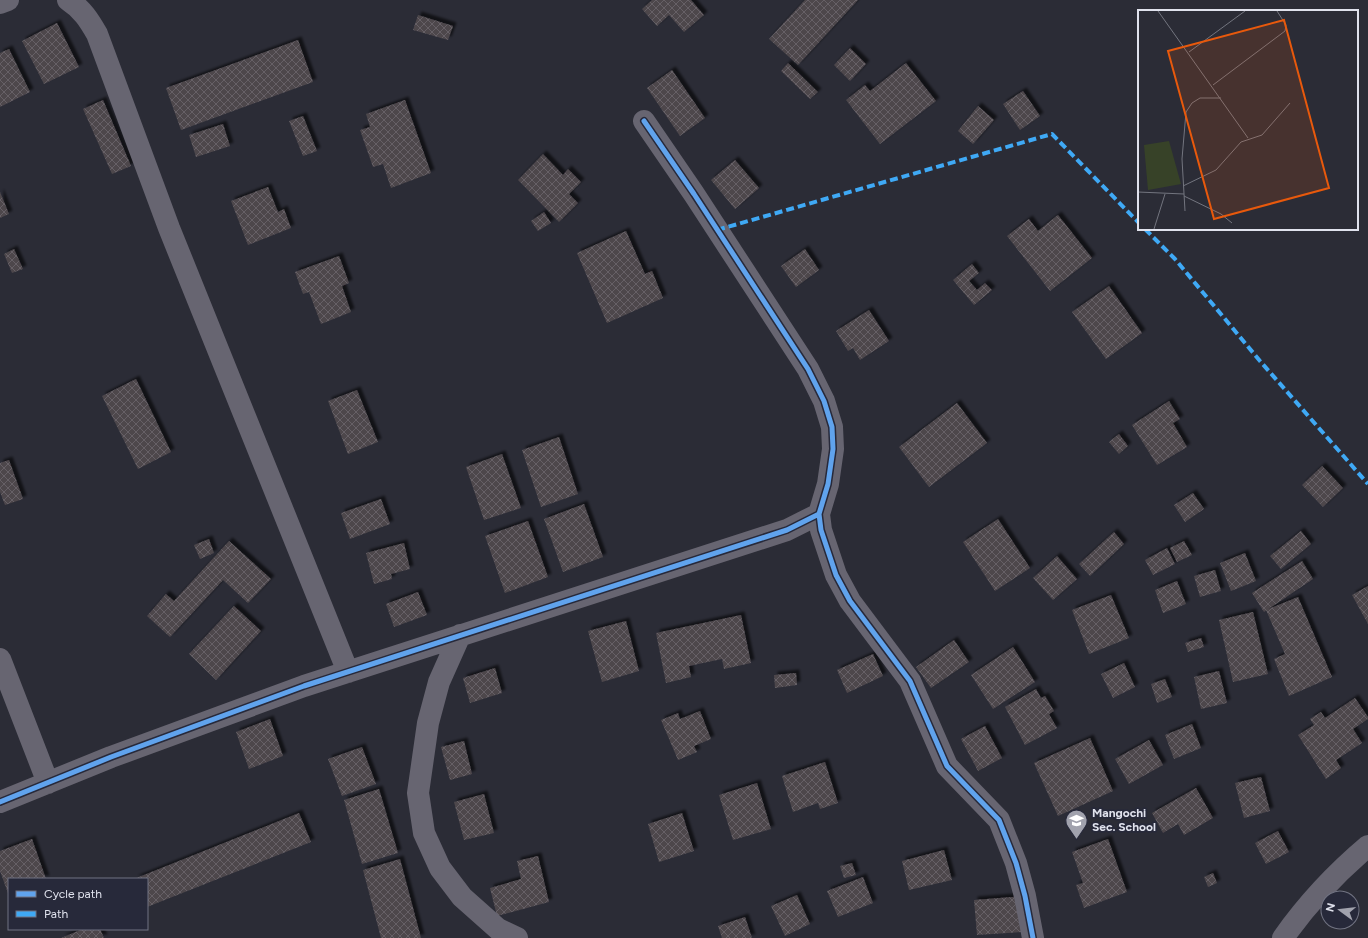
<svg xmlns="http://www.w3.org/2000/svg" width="1368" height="938" font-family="Figtree,sans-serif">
	<defs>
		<pattern id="building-cross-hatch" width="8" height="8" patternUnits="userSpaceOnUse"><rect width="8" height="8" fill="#4d474c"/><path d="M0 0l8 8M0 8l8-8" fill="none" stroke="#666166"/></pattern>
		<filter id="shadow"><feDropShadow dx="3.5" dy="-3.5" stdDeviation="1" flood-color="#0009"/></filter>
	</defs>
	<rect width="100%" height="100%" fill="#2b2c36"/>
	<path fill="url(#building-cross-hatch)" filter="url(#shadow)" d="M 652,0 L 691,0 L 704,15 L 684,32 L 669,15 L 657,26 L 642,9 Z
		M 805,0 L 858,0 L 798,65 L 769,39 Z
		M 418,15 L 453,26 L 448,40 L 413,30 Z
		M 57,23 L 79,67 L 44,84 L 22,41 Z
		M 298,40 L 313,82 L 181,130 L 166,88 Z
		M 850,48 L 866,64 L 850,81 L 834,65 Z
		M 9,49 L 30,92 L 0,107 L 0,53 Z
		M 788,63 L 818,92 L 810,99 L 781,71 Z
		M 906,63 L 936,101 L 880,144 L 846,100 L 865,85 L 870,91 Z
		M 672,70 L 705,118 L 680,136 L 647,88 Z
		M 1023,91 L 1040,116 L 1020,130 L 1003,104 Z
		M 103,100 L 131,166 L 112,174 L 83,109 Z
		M 405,100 L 431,173 L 391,188 L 383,164 L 373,167 L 360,130 L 370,127 L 366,114 Z
		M 978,106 L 994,120 L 973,144 L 958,131 Z
		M 303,116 L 317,151 L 303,156 L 289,121 Z
		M 223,124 L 230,146 L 196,157 L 189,135 Z
		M 543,154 L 563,175 L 568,169 L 581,182 L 569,194 L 578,203 L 559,222 L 518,180 Z
		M 735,160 L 759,188 L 735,209 L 711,180 Z
		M 268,187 L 278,212 L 284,209 L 291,228 L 248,245 L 231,201 Z
		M 0,192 L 9,214 L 0,218 Z
		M 544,212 L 551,223 L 538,231 L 531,221 Z
		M 1058,215 L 1092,258 L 1050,291 L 1007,236 L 1029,219 L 1038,231 Z
		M 626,231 L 645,274 L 652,271 L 663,298 L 607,323 L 577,253 Z
		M 14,249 L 23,269 L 12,273 L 4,254 Z
		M 805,249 L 819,270 L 796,287 L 781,266 Z
		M 339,256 L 349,283 L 342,286 L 351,312 L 321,324 L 309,292 L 303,294 L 295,272 Z
		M 972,264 L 979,273 L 969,281 L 977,290 L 985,283 L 992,290 L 974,305 L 953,280 Z
		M 1109,286 L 1142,333 L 1106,359 L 1072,312 Z
		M 869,310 L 889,341 L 860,360 L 853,348 L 848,351 L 836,331 Z
		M 136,379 L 171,452 L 138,469 L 102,396 Z
		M 357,390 L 378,442 L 348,454 L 328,401 Z
		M 1169,401 L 1180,419 L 1173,423 L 1187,447 L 1157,465 L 1132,425 Z
		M 957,403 L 987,443 L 929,487 L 899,447 Z
		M 1119,434 L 1128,446 L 1119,454 L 1109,442 Z
		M 559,437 L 578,494 L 541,507 L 522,450 Z
		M 502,454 L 521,508 L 484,520 L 466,467 Z
		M 9,460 L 23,499 L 5,505 L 0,492 L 0,463 Z
		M 1322,466 L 1343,488 L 1323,507 L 1302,485 Z
		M 1193,493 L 1204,509 L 1185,522 L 1174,505 Z
		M 381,499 L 390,524 L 350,539 L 341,513 Z
		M 584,504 L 603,557 L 563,572 L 544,519 Z
		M 998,519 L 1030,568 L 995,591 L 963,542 Z
		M 528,521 L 548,577 L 505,593 L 485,536 Z
		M 1301,531 L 1311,544 L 1281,569 L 1270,556 Z
		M 1114,532 L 1124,544 L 1090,576 L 1079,564 Z
		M 209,539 L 214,553 L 200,559 L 194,545 Z
		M 229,541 L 271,579 L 248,603 L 223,580 L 170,637 L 147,616 L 166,594 L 174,601 Z
		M 1184,541 L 1192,555 L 1177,562 L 1170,548 Z
		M 404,543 L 410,569 L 391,574 L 392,579 L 374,584 L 366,553 Z
		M 1167,548 L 1175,564 L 1153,575 L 1145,560 Z
		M 1245,553 L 1256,581 L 1231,591 L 1220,563 Z
		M 1057,556 L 1077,579 L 1053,600 L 1033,578 Z
		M 1302,561 L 1313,579 L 1264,612 L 1252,593 Z
		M 1215,570 L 1221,591 L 1200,597 L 1194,576 Z
		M 1177,581 L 1186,604 L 1163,613 L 1155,590 Z
		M 1368,586 L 1368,624 L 1352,595 Z
		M 418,592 L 427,615 L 394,627 L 386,604 Z
		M 1111,595 L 1129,638 L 1089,654 L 1072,610 Z
		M 1298,597 L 1332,677 L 1289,696 L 1274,659 L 1285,654 L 1266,610 Z
		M 234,606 L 261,631 L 216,680 L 189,654 Z
		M 1253,612 L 1268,674 L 1233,682 L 1219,620 Z
		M 741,615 L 751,663 L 724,669 L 722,659 L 689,666 L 691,677 L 666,683 L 656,633 Z
		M 626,621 L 639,671 L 602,682 L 588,631 Z
		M 1201,638 L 1204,647 L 1188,652 L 1185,643 Z
		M 954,640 L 969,662 L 931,688 L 916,667 Z
		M 1013,647 L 1035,682 L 993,709 L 971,675 Z
		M 873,654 L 883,676 L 847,693 L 837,670 Z
		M 1124,663 L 1135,687 L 1113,698 L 1101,674 Z
		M 495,668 L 502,693 L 470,703 L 463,678 Z
		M 1219,671 L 1227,703 L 1201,709 L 1194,677 Z
		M 796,673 L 797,685 L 775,688 L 774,675 Z
		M 1165,679 L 1172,697 L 1157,703 L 1151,684 Z
		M 1036,689 L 1041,698 L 1045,696 L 1054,711 L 1049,714 L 1057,728 L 1025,745 L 1005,707 Z
		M 1355,698 L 1368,717 L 1368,719 L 1353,729 L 1362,743 L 1336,760 L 1341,768 L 1326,779 L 1298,735 L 1314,725 L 1310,719 L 1321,712 L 1325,718 Z
		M 700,711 L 711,739 L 694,746 L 697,752 L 678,760 L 661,720 L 678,713 L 680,719 Z
		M 270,719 L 283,756 L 249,769 L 236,732 Z
		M 1192,724 L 1201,748 L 1174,759 L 1165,735 Z
		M 985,726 L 1002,758 L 978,771 L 961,739 Z
		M 1090,738 L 1113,791 L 1058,816 L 1034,763 Z
		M 1149,740 L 1163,765 L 1129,784 L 1115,759 Z
		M 464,741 L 472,774 L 450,780 L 441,747 Z
		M 362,747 L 376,784 L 342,796 L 328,759 Z
		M 825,762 L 838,803 L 820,809 L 818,803 L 793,812 L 782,776 Z
		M 1261,777 L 1270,811 L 1244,818 L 1235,783 Z
		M 757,783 L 771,829 L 733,840 L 719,795 Z
		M 1196,788 L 1213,818 L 1184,835 L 1178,824 L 1163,833 L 1152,813 Z
		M 379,789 L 398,853 L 362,864 L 344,800 Z
		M 484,794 L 494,833 L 464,840 L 454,802 Z
		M 299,813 L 311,842 L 147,907 L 147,879 L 134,879 Z
		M 682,813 L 694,851 L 659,862 L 648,824 Z
		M 1278,831 L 1289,852 L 1266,864 L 1255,843 Z
		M 32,839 L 46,879 L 9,879 L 9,896 L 0,871 L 0,851 Z
		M 1108,839 L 1127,892 L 1084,908 L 1076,885 L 1083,883 L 1072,852 Z
		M 944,850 L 952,880 L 909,890 L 902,861 Z
		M 538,856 L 549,902 L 497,916 L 490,888 L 521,879 L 517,861 Z
		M 400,859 L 421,938 L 381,938 L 363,870 Z
		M 852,863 L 856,875 L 844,878 L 840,866 Z
		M 1213,873 L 1217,883 L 1208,887 L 1204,877 Z
		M 863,877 L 873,903 L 838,917 L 827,891 Z
		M 797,895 L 810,924 L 785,936 L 771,906 Z
		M 1024,896 L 1022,932 L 977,935 L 974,900 Z
		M 745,917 L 752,938 L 722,938 L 718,926 Z
		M 83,929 L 100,929 L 104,938 L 61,938 Z"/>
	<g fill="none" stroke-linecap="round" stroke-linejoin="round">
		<path stroke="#676571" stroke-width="22" d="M 68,0 C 82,9 89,20 97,34 L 169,228 L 348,672
			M 0,3 L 8,0
			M 644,121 L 694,194 L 808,369 L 824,401 L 832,427 L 833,449 L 828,484 L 819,514 L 821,530 L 836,575 L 850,601 L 910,681 L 947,766 L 999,820 L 1016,863 L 1025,896 L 1033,938
			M 460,635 L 439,682 L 428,723 L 418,793 L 424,833 L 440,868 L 462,897 L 498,929 L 517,938
			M 0,659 L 48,783
			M 0,802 L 111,757 L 304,686 L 787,530 L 819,514
			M 1283,938 C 1307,904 1336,873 1368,846"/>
		<path stroke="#3fa9f5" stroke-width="4" stroke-dasharray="8 4" stroke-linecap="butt" d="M 1145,229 L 1175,259 L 1260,361 L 1368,484
			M 717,230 L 1052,134 L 1139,223"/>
		<defs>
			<path id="cycleway" d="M 644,121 L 694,194 L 808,369 L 824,401 L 832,427 L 833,449 L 828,484 L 819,514 L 821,530 L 836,575 L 850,601 L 910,681 L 947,766 L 999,820 L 1016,863 L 1025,896 L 1033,938
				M 0,802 L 111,757 L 304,686 L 787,530 L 819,514"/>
		</defs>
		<use href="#cycleway" stroke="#27293a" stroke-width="8"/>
		<use href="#cycleway" stroke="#60a3ed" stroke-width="5"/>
	</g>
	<defs>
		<symbol id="school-pin" viewBox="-11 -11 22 30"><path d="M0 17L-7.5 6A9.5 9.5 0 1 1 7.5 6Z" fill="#a1a2ad" stroke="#27293a"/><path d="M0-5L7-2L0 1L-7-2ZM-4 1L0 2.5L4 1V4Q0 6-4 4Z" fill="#fff"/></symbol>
	</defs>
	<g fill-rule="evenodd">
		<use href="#school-pin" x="1064" y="808" width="25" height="34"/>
	</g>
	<g text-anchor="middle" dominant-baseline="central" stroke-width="3.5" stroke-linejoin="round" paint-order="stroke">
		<g font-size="12" font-weight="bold" fill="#e0e2ed" stroke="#27293a" text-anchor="start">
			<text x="1092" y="813">Mangochi<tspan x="1092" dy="14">Sec. School</tspan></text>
		</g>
	</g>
	<g transform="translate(1138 10)">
		<rect width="220" height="220" fill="#2b2c36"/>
		<path d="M 31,131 L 43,174 L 10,180 L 6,135 Z" fill="#374228"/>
		<path fill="none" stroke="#73757f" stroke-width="1" d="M 20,1 L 110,128M 51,42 L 107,1M 75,75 L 147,21 L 148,15 L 139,1M 45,176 L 78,160 L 103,132 L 124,125 L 152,93M 0,182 L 46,184M 46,186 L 83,204 L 94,213M 47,201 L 44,149 L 48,102 L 54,93 L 62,88 L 83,88M 16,219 L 27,184"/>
		<path fill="#e8590c" fill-opacity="0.15" stroke="#e8590c" stroke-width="2" d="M 146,10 L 191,178 L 76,209 L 30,41 Z"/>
		<rect width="220" height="220" fill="none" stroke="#e0e2ed" stroke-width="2"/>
	</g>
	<rect x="8" y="878" width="140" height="52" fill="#27293a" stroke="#717382"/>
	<rect x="16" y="891" width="20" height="6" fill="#60a3ed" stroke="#717382"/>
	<text x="44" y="898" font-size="12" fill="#e0e2ed">Cycle path</text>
	<rect x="16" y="911" width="20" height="6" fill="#3fa9f5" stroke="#717382"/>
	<text x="44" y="918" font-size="12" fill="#e0e2ed">Path</text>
	<g transform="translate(1340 910) rotate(285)"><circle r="19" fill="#27293a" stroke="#717382"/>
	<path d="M0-3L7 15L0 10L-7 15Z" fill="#a1a2ad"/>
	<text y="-6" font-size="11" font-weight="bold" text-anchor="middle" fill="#e0e2ed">N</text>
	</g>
</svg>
